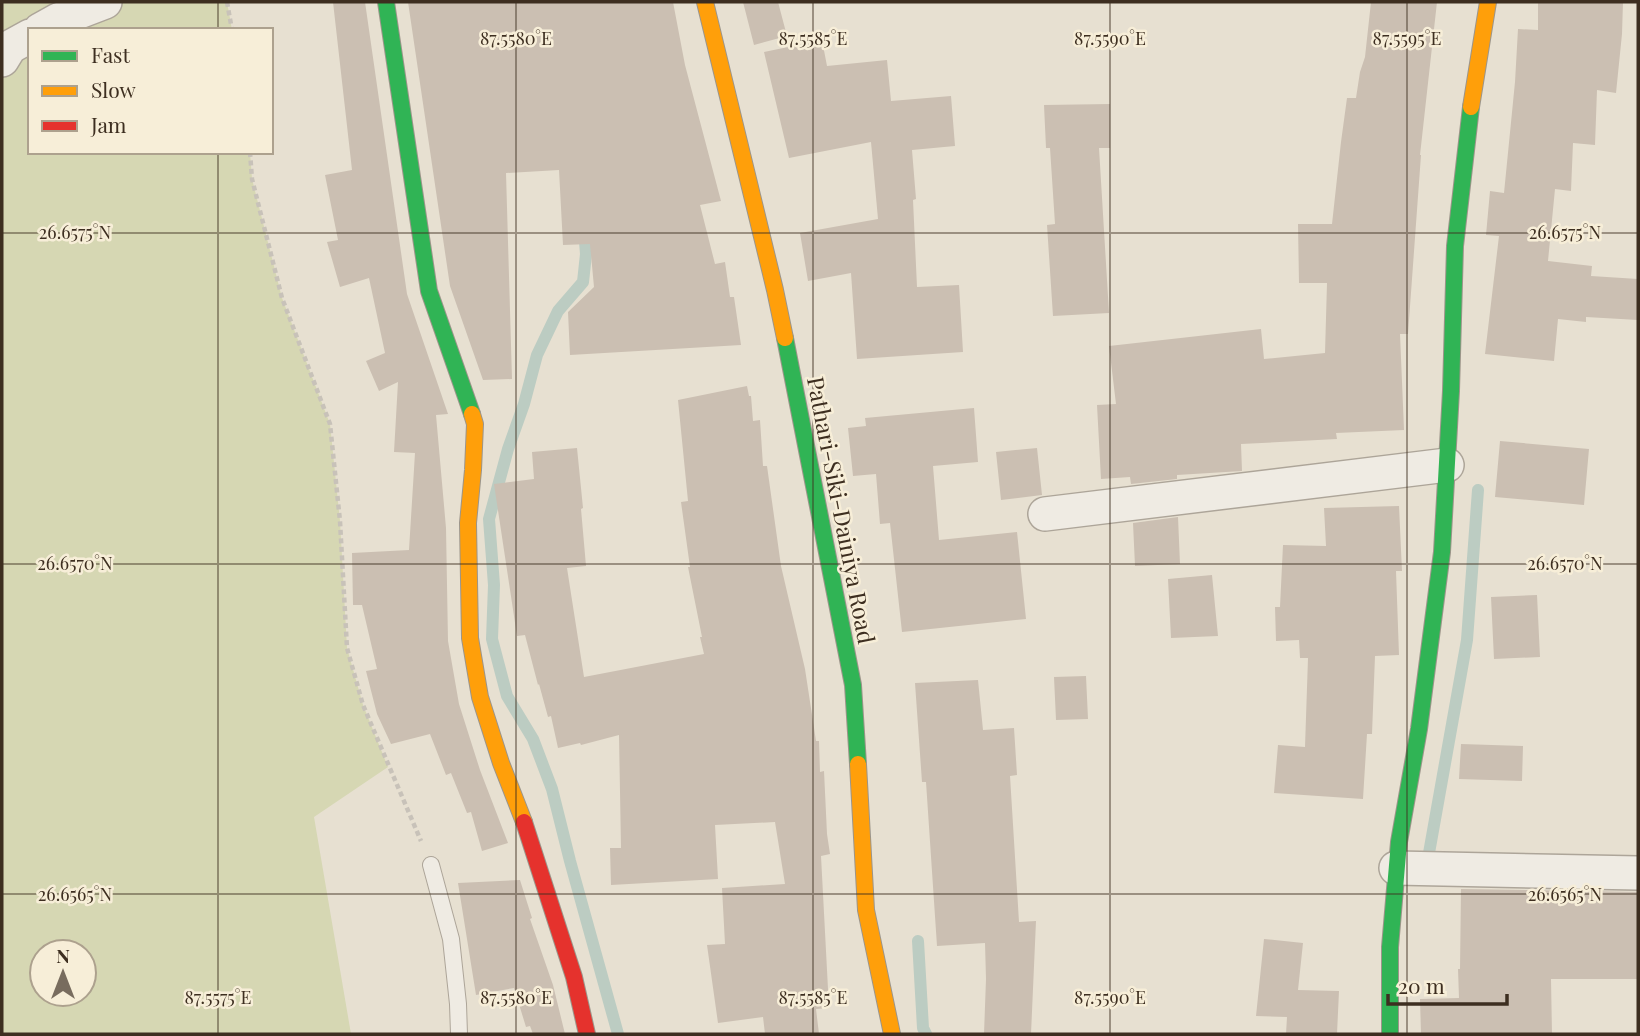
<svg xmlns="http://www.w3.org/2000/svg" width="1640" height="1036" font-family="'Playfair Display',serif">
	<rect width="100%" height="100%" fill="#e7e0d1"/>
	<path fill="#d6d7b3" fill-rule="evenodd" d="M 2,2 L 227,2 L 232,30 L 30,30 L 30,152 L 250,152 L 252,179 L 282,298 L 330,424 L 340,521 L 347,648 L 363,705 L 388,767 L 314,817 L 351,1034 L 2,1034 ZM 42,952 L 84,952 L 84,994 L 42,994 Z"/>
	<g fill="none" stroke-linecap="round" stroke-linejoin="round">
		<path stroke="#bcccc2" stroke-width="12" d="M 584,229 L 586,254 L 583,282 L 558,311 L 537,355 L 524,404 L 508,449 L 489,519 L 494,585 L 492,639 L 507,696 L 533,739 L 552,789 L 570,861 L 618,1034
			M 1429,853 L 1467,640 L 1478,490
			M 918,941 L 923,1028 L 926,1034"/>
	</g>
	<path fill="#cbbfb2" d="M 333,2 L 365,2 L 407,294 L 448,414 L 436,415 L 446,528 L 448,641 L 459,704 L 480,770 L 508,843 L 482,851 L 471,812 L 467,813 L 451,773 L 446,775 L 430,734 L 391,744 L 377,714 L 366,671 L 377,669 L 362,605 L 353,605 L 352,553 L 409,550 L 415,453 L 394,452 L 398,382 L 379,391 L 366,361 L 385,353 L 369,278 L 340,287 L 327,242 L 338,240 L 325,175 L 352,170 Z
		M 408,2 L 673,2 L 685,65 L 721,201 L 700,205 L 715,264 L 725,262 L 730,297 L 734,297 L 741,345 L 570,355 L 568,312 L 594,287 L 590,244 L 563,245 L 559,170 L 506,173 L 512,379 L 483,380 L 450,286 Z
		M 743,2 L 778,2 L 787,36 L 754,45 Z
		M 1371,2 L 1437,2 L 1420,155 L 1421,155 L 1408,334 L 1400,334 L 1404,430 L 1336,433 L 1337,439 L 1241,444 L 1242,471 L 1177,475 L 1177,479 L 1131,484 L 1130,477 L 1101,479 L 1097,405 L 1116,404 L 1109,346 L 1261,329 L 1264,359 L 1325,353 L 1327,283 L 1299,283 L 1298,224 L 1332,224 L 1341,142 L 1347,98 L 1356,98 L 1360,72 L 1365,57 Z
		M 1538,2 L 1623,2 L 1622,34 L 1616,93 L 1597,90 L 1595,145 L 1573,143 L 1571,191 L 1555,189 L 1548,261 L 1592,266 L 1591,276 L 1638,279 L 1638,320 L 1586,317 L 1586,322 L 1558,319 L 1554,361 L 1485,354 L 1499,236 L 1486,235 L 1490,191 L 1504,193 L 1515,82 L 1518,29 L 1538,30 Z
		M 822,40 L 827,66 L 887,60 L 891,101 L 951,96 L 955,146 L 912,150 L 916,199 L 913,200 L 917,287 L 959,285 L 963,352 L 857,359 L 851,273 L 808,281 L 800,233 L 878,219 L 871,142 L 789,158 L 764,52 Z
		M 1110,104 L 1110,148 L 1099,148 L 1109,313 L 1053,316 L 1047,225 L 1055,224 L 1050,148 L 1046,148 L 1044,105 Z
		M 747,386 L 749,396 L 751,396 L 753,421 L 760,420 L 763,466 L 767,466 L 781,566 L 805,669 L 816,741 L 819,741 L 820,772 L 824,771 L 827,834 L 830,854 L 821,856 L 829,1008 L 816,1009 L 819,1034 L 765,1034 L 763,1017 L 718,1023 L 707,945 L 725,944 L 722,888 L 785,884 L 775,822 L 715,825 L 718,879 L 611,885 L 610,848 L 621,848 L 619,735 L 581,745 L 580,743 L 558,748 L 551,716 L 548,717 L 539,684 L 538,685 L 525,635 L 517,636 L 494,484 L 534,479 L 532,452 L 577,448 L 583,508 L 581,509 L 586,566 L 567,568 L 584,677 L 704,654 L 700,637 L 702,637 L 688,567 L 690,567 L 681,502 L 688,501 L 678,400 Z
		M 974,408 L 978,462 L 933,466 L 939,540 L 1017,532 L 1026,619 L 902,632 L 890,523 L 880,524 L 876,474 L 853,476 L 848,428 L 866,426 L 865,418 Z
		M 1500,441 L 1589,449 L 1584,505 L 1495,497 Z
		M 1037,448 L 1042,495 L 1001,500 L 996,452 Z
		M 1399,506 L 1402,571 L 1396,571 L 1399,655 L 1375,656 L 1372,734 L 1367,734 L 1363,799 L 1274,793 L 1278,745 L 1305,747 L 1308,658 L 1300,658 L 1299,640 L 1276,641 L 1275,607 L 1280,607 L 1283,545 L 1326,546 L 1324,508 Z
		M 1178,517 L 1180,564 L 1135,566 L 1133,523 Z
		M 1212,575 L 1218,636 L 1171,638 L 1168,579 Z
		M 1537,595 L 1540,657 L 1494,659 L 1491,597 Z
		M 1086,676 L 1088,719 L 1056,720 L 1054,677 Z
		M 978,680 L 983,730 L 1014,728 L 1017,775 L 1010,776 L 1019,922 L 1036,921 L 1031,1034 L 984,1034 L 986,979 L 985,943 L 937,946 L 926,782 L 922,782 L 915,683 Z
		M 1461,744 L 1523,746 L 1522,781 L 1459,779 Z
		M 520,880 L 532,918 L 530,919 L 553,985 L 565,1034 L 533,1034 L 530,1026 L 526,1027 L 514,988 L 476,995 L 458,883 Z
		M 1461,889 L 1638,892 L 1638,979 L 1551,979 L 1552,1034 L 1421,1034 L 1420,999 L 1459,998 L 1458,969 L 1460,969 Z
		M 1264,939 L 1303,943 L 1298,990 L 1339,991 L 1337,1034 L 1286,1034 L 1287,1017 L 1256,1016 Z"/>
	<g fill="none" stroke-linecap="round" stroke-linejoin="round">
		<defs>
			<path id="lane" d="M 431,865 L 451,939 L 458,1004 L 459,1034"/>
			<path id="street" d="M 40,30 L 58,20 L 105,2
				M 2,60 L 10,47 L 30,36
				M 1045,514 L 1447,465
				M 1396,868 L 1638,873"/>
			<path id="fast" d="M 386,2 L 429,291 L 472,414
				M 785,338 L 853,685 L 858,764
				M 1390,1034 L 1390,947 L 1399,842 L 1419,729 L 1442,552 L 1451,391 L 1455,246 L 1471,107"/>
			<path id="slow" d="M 705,2 L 775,290 L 785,338
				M 1471,107 L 1488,2
				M 472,414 L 475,424 L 473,470 L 468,523 L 470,638 L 480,697 L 501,763 L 524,822
				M 858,764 L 866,910 L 892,1034"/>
			<path id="jam" d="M 524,822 L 574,977 L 587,1034"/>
		</defs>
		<use href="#lane" stroke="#ada599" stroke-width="18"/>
		<use href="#street" stroke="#ada599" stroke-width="36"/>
		<use href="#fast" stroke="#9c958a" stroke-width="18"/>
		<use href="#slow" stroke="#9c958a" stroke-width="18"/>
		<use href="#jam" stroke="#9c958a" stroke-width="18"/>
		<path stroke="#c8c2b9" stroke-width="4.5" stroke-dasharray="5 3.5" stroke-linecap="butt" d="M 227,2 L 232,30
			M 250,152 L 252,179 L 282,298 L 330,424 L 340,521 L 347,648 L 363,705 L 421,841"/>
		<use href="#lane" stroke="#efebe3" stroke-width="16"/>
		<use href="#street" stroke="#efebe3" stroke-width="33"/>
		<use href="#fast" stroke="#30b455" stroke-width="16"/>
		<use href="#slow" stroke="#ff9f0a" stroke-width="16"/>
		<use href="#jam" stroke="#e5322d" stroke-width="16"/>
	</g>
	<path fill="none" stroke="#3d2e20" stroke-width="2" stroke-opacity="0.45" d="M 218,2 L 218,30M 516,2 L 516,1034M 813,2 L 813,1034M 1110,2 L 1110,1034M 1407,2 L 1407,1034M 218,152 L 218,1034M 2,233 L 1638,233M 2,564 L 1638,564M 2,894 L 1638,894"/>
	<g text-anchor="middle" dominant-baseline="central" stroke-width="5" stroke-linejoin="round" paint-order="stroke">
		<g font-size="23" fill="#3d2e20" stroke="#f7eed8">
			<text transform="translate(842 510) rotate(79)">Pathari-Siki-Dainiya Road</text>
		</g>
	</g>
	<g font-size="18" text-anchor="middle" fill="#3d2e20" stroke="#f7eed8" stroke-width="5" stroke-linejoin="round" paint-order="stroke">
		<text x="516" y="45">87.5580°E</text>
		<text x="813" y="45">87.5585°E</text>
		<text x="1110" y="45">87.5590°E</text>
		<text x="1407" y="45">87.5595°E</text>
		<text x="75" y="239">26.6575°N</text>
		<text x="1565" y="239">26.6575°N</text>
		<text x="75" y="570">26.6570°N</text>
		<text x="1565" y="570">26.6570°N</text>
		<text x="75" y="901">26.6565°N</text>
		<text x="1565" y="901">26.6565°N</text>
		<text x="218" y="1004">87.5575°E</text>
		<text x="516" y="1004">87.5580°E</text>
		<text x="813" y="1004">87.5585°E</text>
		<text x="1110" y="1004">87.5590°E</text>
	</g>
	<rect width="1640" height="1036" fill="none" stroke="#3d2e20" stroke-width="7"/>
	<rect x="28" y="28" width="245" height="126" fill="#f7eed8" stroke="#ada18e" stroke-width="2"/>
	<rect x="42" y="51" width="35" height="10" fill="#30b455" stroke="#ada18e" stroke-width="2"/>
	<text x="91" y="63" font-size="21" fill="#3d2e20">Fast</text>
	<rect x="42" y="86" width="35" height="10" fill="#ff9f0a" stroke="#ada18e" stroke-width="2"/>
	<text x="91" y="98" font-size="21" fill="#3d2e20">Slow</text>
	<rect x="42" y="121" width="35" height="10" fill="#e5322d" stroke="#ada18e" stroke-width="2"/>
	<text x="91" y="133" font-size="21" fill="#3d2e20">Jam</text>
	<g transform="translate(63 973)"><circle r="33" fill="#f7eed8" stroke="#ada18e" stroke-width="2"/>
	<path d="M0-5L12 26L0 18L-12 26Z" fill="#786c5e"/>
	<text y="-10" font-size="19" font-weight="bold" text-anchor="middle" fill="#3d2e20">N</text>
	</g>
	<path d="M1388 994v10h119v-10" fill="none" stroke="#3d2e20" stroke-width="3.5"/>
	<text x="1398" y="994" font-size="21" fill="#3d2e20" stroke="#f7eed8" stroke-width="5" paint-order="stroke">20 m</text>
</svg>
